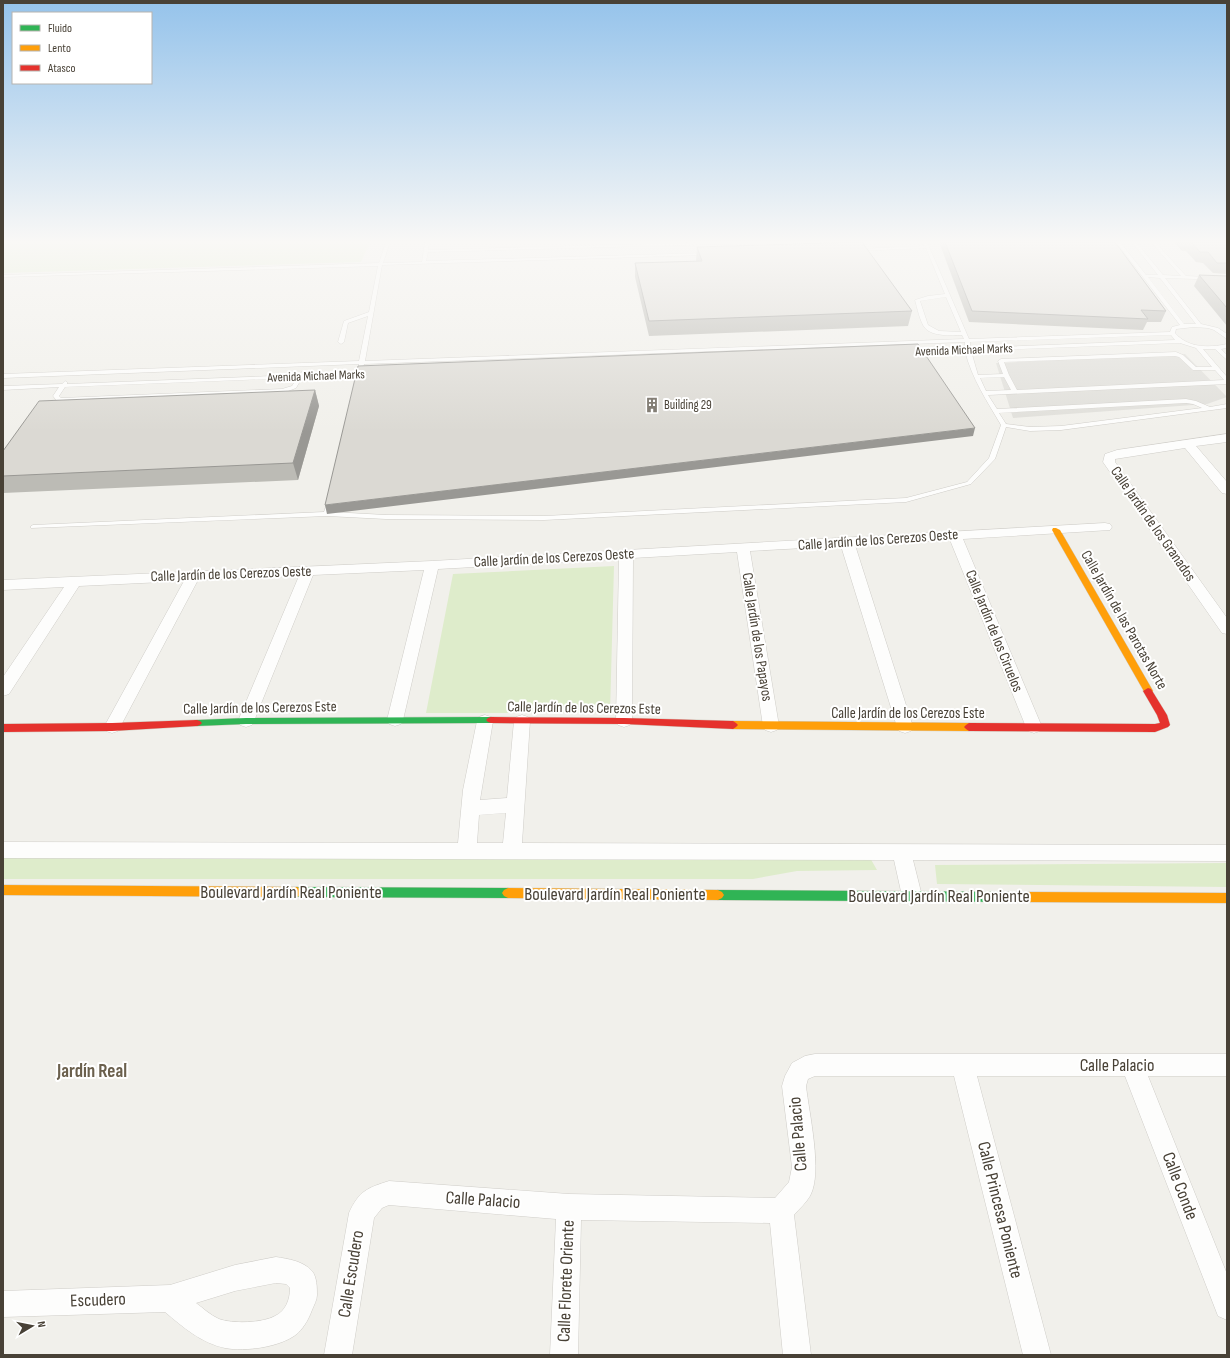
<svg xmlns="http://www.w3.org/2000/svg" width="1230" height="1358" font-family="'Sofia Sans Condensed',sans-serif">
	<rect width="100%" height="100%" fill="#f1f0eb"/>
	<path fill="#deeccb" d="M 3,242 L 370,242 L 361,262 L 3,273 Z
		M 614,566 L 610,713 L 426,713 L 453,574 Z
		M 869,856 L 877,870 L 797,871 L 753,879 L 3,879 L 3,857 Z
		M 1227,863 L 1227,887 L 937,884 L 935,865 Z"/>
	<path fill="#e0dfda" d="M 1185,354 L 1227,397 L 1207,404 L 1013,418 L 996,363 Z"/>
	<g fill="none" stroke-linecap="round" stroke-linejoin="round">
		<defs>
			<path id="lane" d="M 386,242 L 390,242 L 383,263 L 422,262 L 425,242 L 429,242 L 428,250 L 722,242 L 761,242 L 759,243 L 428,252 L 426,261 L 706,253 L 708,254 L 706,255 L 382,265 L 365,361 L 964,339 L 962,335 C 951,335 933,337 925,328 C 920,322 917,307 915,300 L 928,296 L 945,294 L 926,248 L 857,251 L 855,250 L 857,249 L 925,246 L 923,242 L 927,242 L 969,339 L 1170,332 L 1172,327 L 1180,325 L 1116,242 L 1120,242 L 1146,275 L 1158,275 L 1132,242 L 1136,242 L 1163,275 L 1181,276 L 1151,242 L 1155,242 L 1186,276 L 1227,278 L 1227,280 L 1165,278 L 1201,324 L 1218,328 L 1227,334 L 1227,339 L 1214,330 L 1208,328 L 1194,327 L 1176,329 L 1175,333 C 1188,348 1208,348 1227,344 L 1227,348 L 1221,349 L 1227,355 L 1227,360 L 1215,349 L 1203,349 L 1227,377 L 1227,384 L 988,395 L 997,409 L 1186,399 L 1196,401 L 1210,407 L 1227,404 L 1227,408 L 1061,430 L 1030,431 L 1006,427 L 995,459 L 971,484 L 906,502 L 544,520 L 386,519 L 327,516 L 31,528 L 31,526 L 33,525 L 324,512 L 327,503 L 330,501 L 333,503 L 331,512 L 386,515 L 544,516 L 906,498 L 967,482 L 989,458 L 1001,425 C 987,401 972,379 965,351 L 913,354 L 910,352 L 913,350 L 965,348 L 965,342 L 364,364 L 363,368 L 361,369 L 358,367 L 359,364 L 3,378 L 3,374 L 359,361 L 368,316 L 348,323 L 344,342 L 341,344 L 338,342 L 344,321 L 369,312 L 378,266 L 3,277 L 3,275 L 379,263 ZM 1148,277 L 1160,278 L 1196,324 L 1184,324 ZM 946,297 L 961,332 L 939,331 L 928,325 L 920,301 ZM 1171,335 L 1175,340 L 970,348 L 970,342 ZM 1180,343 L 1196,348 L 1212,367 L 1196,367 L 1183,355 L 1176,352 L 1001,359 L 998,361 L 1003,374 L 978,375 L 971,351 ZM 1175,356 L 1179,357 L 1193,370 L 1215,370 L 1224,380 L 1017,390 L 1009,375 L 1004,362 ZM 1004,377 L 1011,390 L 986,391 L 980,378 ZM 1186,403 L 1193,404 L 1202,408 L 1061,426 L 1030,427 L 1006,424 L 999,413 Z
				M 302,372 L 304,373 L 304,375 L 366,372 L 369,374 L 366,376 L 302,378 L 296,388 L 283,393 L 59,402 L 57,401 L 53,396 L 59,387 L 3,390 L 3,386 L 62,384 L 65,381 L 67,382 L 67,384 L 299,375 ZM 297,378 L 292,386 L 282,389 L 61,398 L 59,396 L 65,387 Z"/>
			<path id="street" d="M 1227,434 L 1227,442 L 1196,446 L 1227,482 L 1227,494 L 1222,493 L 1185,448 L 1115,459 L 1115,462 L 1227,618 L 1227,634 L 1222,633 L 1103,462 L 1105,454 L 1117,450 Z
				M 1105,523 L 1110,524 L 1112,527 L 1110,530 L 963,539 L 1042,727 L 1040,731 L 1034,733 L 1028,731 L 1026,727 L 950,540 L 855,545 L 913,727 L 911,731 L 905,733 L 899,731 L 897,727 L 841,546 L 750,551 L 779,726 L 777,730 L 771,732 L 765,730 L 763,726 L 737,552 L 633,558 L 632,721 L 630,725 L 624,727 L 618,725 L 616,721 L 619,559 L 438,569 L 403,720 L 401,724 L 395,726 L 389,724 L 387,720 L 424,570 L 313,575 L 254,721 L 252,725 L 246,727 L 240,725 L 238,721 L 299,576 L 198,580 L 118,731 L 112,733 L 106,731 L 104,727 L 184,581 L 79,586 L 9,694 L 3,696 L 3,677 L 64,587 L 3,590 L 3,580 L 432,561 Z
				M 485,715 L 491,717 L 493,721 L 480,800 L 507,798 L 514,721 L 516,717 L 522,715 L 528,717 L 530,721 L 522,843 L 1227,845 L 1227,861 L 913,860 L 922,896 L 919,902 L 912,905 L 905,902 L 902,896 L 894,860 L 3,858 L 3,842 L 458,843 L 463,790 L 477,721 L 479,717 ZM 506,813 L 503,843 L 477,843 L 479,815 Z
				M 815,1054 L 1227,1054 L 1227,1076 L 1148,1076 L 1227,1274 L 1227,1320 L 1218,1316 L 1125,1076 L 977,1076 L 1051,1355 L 1023,1355 L 954,1076 L 815,1076 L 808,1079 L 806,1086 C 809,1113 823,1173 810,1196 C 806,1203 799,1209 794,1215 L 811,1355 L 783,1355 L 770,1223 L 581,1220 L 578,1355 L 550,1355 L 556,1219 L 389,1205 L 382,1208 L 374,1218 L 352,1355 L 324,1355 L 349,1213 C 359,1191 367,1188 389,1181 L 569,1194 L 775,1198 L 789,1182 L 792,1167 L 782,1086 L 785,1076 L 792,1063 L 805,1056 Z
				M 276,1257 C 289,1259 303,1261 312,1271 C 317,1277 317,1288 317,1295 C 317,1300 314,1305 312,1310 C 309,1318 305,1326 298,1333 C 282,1347 245,1352 225,1348 C 201,1343 183,1327 165,1312 L 3,1317 L 3,1291 L 170,1285 L 235,1265 ZM 276,1283 L 286,1284 L 290,1288 C 290,1299 286,1311 275,1316 C 263,1323 232,1324 219,1319 C 210,1315 203,1308 196,1303 L 235,1291 Z"/>
			<path id="fast" d="M 491,717 L 494,718 L 496,720 L 494,722 L 491,723 L 246,724 L 197,726 L 194,725 L 192,723 L 194,721 L 197,720 L 246,718 Z
				M 297,887 L 508,888 L 512,890 L 514,893 L 512,896 L 508,898 L 297,897 L 293,895 L 291,892 L 293,889 Z
				M 718,890 L 1028,892 L 1032,894 L 1034,897 L 1032,900 L 1028,902 L 718,900 L 714,898 L 712,895 L 714,892 Z"/>
			<path id="slow" d="M 1053,528 L 1056,528 L 1060,530 L 1153,691 L 1151,693 L 1145,693 L 1052,530 Z
				M 733,721 L 969,723 L 972,725 L 974,727 L 972,729 L 969,731 L 733,729 L 730,727 L 728,725 L 730,723 Z
				M 3,885 L 297,887 L 301,889 L 303,892 L 301,895 L 297,897 L 3,895 Z
				M 508,888 L 718,890 L 722,892 L 724,895 L 722,898 L 718,900 L 508,898 L 504,896 L 502,893 L 504,890 Z
				M 1028,892 L 1227,893 L 1227,903 L 1028,902 L 1024,900 L 1022,897 L 1024,894 Z"/>
			<path id="jam" d="M 1148,688 L 1151,689 L 1167,715 L 1170,725 L 1168,727 L 1155,732 L 969,731 L 966,729 L 964,727 L 966,725 L 969,723 L 1155,724 L 1160,723 L 1157,715 L 1143,691 Z
				M 491,717 L 624,718 L 733,721 L 736,723 L 738,725 L 736,727 L 733,729 L 624,724 L 491,723 L 488,722 L 486,720 L 488,718 Z
				M 197,720 L 200,721 L 202,723 L 200,725 L 197,726 L 112,731 L 3,732 L 3,724 L 112,723 Z"/>
		</defs>
		<use href="#lane" stroke="#cfcdc8" stroke-width="1"/>
		<use href="#street" stroke="#cfcdc8" stroke-width="1"/>
		<use href="#fast" stroke="#d1cdc2" stroke-width="1"/>
		<use href="#slow" stroke="#d1cdc2" stroke-width="1"/>
		<use href="#jam" stroke="#d1cdc2" stroke-width="1"/>
		<use href="#lane" fill="#fdfdfc" fill-rule="evenodd"/>
		<use href="#street" fill="#fdfdfc" fill-rule="evenodd"/>
		<use href="#fast" fill="#30b455" fill-rule="evenodd"/>
		<use href="#slow" fill="#ff9f0a" fill-rule="evenodd"/>
		<use href="#jam" fill="#e5322d" fill-rule="evenodd"/>
	</g>
	<path fill="#bcbbb5" d="M 939,242 L 1115,242 L 1166,311 L 1161,322 L 1147,322 L 1143,330 L 969,322 Z
		M 1174,242 L 1227,242 L 1227,274 L 1213,273 L 1203,263 L 1196,262 L 1186,251 L 1182,251 Z
		M 697,247 L 912,311 L 908,326 L 649,336 L 635,277 L 635,263 L 696,261 Z
		M 1199,275 L 1227,276 L 1227,326 L 1194,286 Z
		M 315,390 L 319,406 L 298,480 L 3,493 L 3,451 Z"/>
	<path fill="#999894" d="M 315,390 L 319,406 L 298,480 L 293,463 Z
		M 975,428 L 973,436 L 327,514 L 325,505 Z"/>
	<path fill="#dbd9d3" stroke="#999894" d="M 862,242 L 912,311 L 649,321 L 635,263 L 702,261 L 697,247 Z
		M 945,242 L 1115,242 L 1166,311 L 1141,310 L 1148,319 L 972,311 Z
		M 1191,242 L 1227,242 L 1227,263 L 1217,263 L 1208,252 L 1200,252 Z
		M 1199,275 L 1227,276 L 1227,308 Z
		M 918,344 L 975,428 L 325,505 L 358,366 Z
		M 315,390 L 293,463 L 3,476 L 3,451 L 39,401 Z"/>
	<linearGradient id="sky" x2="0" y2="1"><stop stop-color="#95c3eb"/><stop offset="0.56" stop-color="#f9f8f6"/><stop offset="1" stop-color="#f9f8f6" stop-opacity="0"/></linearGradient>
	<rect width="1230" height="432" fill="url(#sky)"/>
	<defs>
		<symbol id="building-bare" viewBox="-9 -9 18 18"><path d="M-4-6H4V6H1V3H-1V6H-4ZM-2.5-4.3h1.7v1.8h-1.7ZM.8-4.3h1.7v1.8H.8ZM-2.5-1h1.7V.8h-1.7ZM.8-1h1.7V.8H.8Z" fill="#837e75" stroke="#fff" stroke-width="2.5" paint-order="stroke"/></symbol>
	</defs>
	<g fill-rule="evenodd">
		<use href="#building-bare" x="641" y="394" width="22" height="22"/>
	</g>
	<g text-anchor="middle" dominant-baseline="central" stroke-width="4" stroke-linejoin="round" paint-order="stroke">
		<g font-size="13" fill="#484136" stroke="#fff">
			<text transform="translate(964 350) rotate(-2)">Avenida Michael Marks</text>
			<text transform="translate(316 376) rotate(-2)">Avenida Michael Marks</text>
		</g>
		<g font-size="13" fill="#484136" stroke="#fff" text-anchor="start">
			<text x="664" y="405">Building 29</text>
		</g>
		<g font-size="15" fill="#484136" stroke="#fff">
			<text transform="translate(1153 524) rotate(55)">Calle Jardín de los Granados</text>
			<text transform="translate(878 540) rotate(-4)">Calle Jardín de los Cerezos Oeste</text>
			<text transform="translate(554 558) rotate(-3)">Calle Jardín de los Cerezos Oeste</text>
			<text transform="translate(231 574) rotate(-2)">Calle Jardín de los Cerezos Oeste</text>
			<text transform="translate(1124 620) rotate(60)">Calle Jardín de las Parotas Norte</text>
			<text transform="translate(994 631) rotate(68)">Calle Jardín de los Ciruelos</text>
			<text transform="translate(757 637) rotate(81)">Calle Jardín de los Papayos</text>
			<text transform="translate(260 708) rotate(-1)">Calle Jardín de los Cerezos Este</text>
			<text transform="translate(584 708) rotate(1)">Calle Jardín de los Cerezos Este</text>
			<text x="908" y="713">Calle Jardín de los Cerezos Este</text>
		</g>
		<g font-size="18" fill="#484136" stroke="#fff">
			<text x="291" y="892">Boulevard Jardín Real Poniente</text>
			<text x="615" y="894">Boulevard Jardín Real Poniente</text>
			<text x="939" y="896">Boulevard Jardín Real Poniente</text>
			<text x="1117" y="1065">Calle Palacio</text>
			<text transform="translate(798 1134) rotate(-95)">Calle Palacio</text>
			<text transform="translate(1180 1186) rotate(69)">Calle Conde</text>
			<text transform="translate(483 1200) rotate(4)">Calle Palacio</text>
			<text transform="translate(1000 1210) rotate(76)">Calle Princesa Poniente</text>
			<text transform="translate(351 1274) rotate(-81)">Calle Escudero</text>
			<text transform="translate(566 1281) rotate(-88)">Calle Florete Oriente</text>
			<text transform="translate(98 1300) rotate(-2)">Escudero</text>
		</g>
		<g font-size="19" font-weight="bold" fill="#6b604d" stroke="#fff">
			<text x="92" y="1071">Jardín Real</text>
		</g>
	</g>
	<rect width="1230" height="1358" fill="none" stroke="#484136" stroke-width="8"/>
	<rect x="12" y="12" width="140" height="72" fill="#ffffff" stroke="#b6b3af"/>
	<rect x="20" y="25" width="20" height="6" fill="#30b455" stroke="#b6b3af"/>
	<text x="48" y="32" font-size="12" fill="#484136">Fluido</text>
	<rect x="20" y="45" width="20" height="6" fill="#ff9f0a" stroke="#b6b3af"/>
	<text x="48" y="52" font-size="12" fill="#484136">Lento</text>
	<rect x="20" y="65" width="20" height="6" fill="#e5322d" stroke="#b6b3af"/>
	<text x="48" y="72" font-size="12" fill="#484136">Atasco</text>
	<g transform="translate(32 1326) rotate(80)" stroke="#ffffff" stroke-width="3" paint-order="stroke">
	<path d="M0-3L7 15L0 10L-7 15Z" fill="#484136"/>
	<text y="-6" font-size="11" font-weight="bold" text-anchor="middle" fill="#484136">N</text>
	</g>
</svg>
